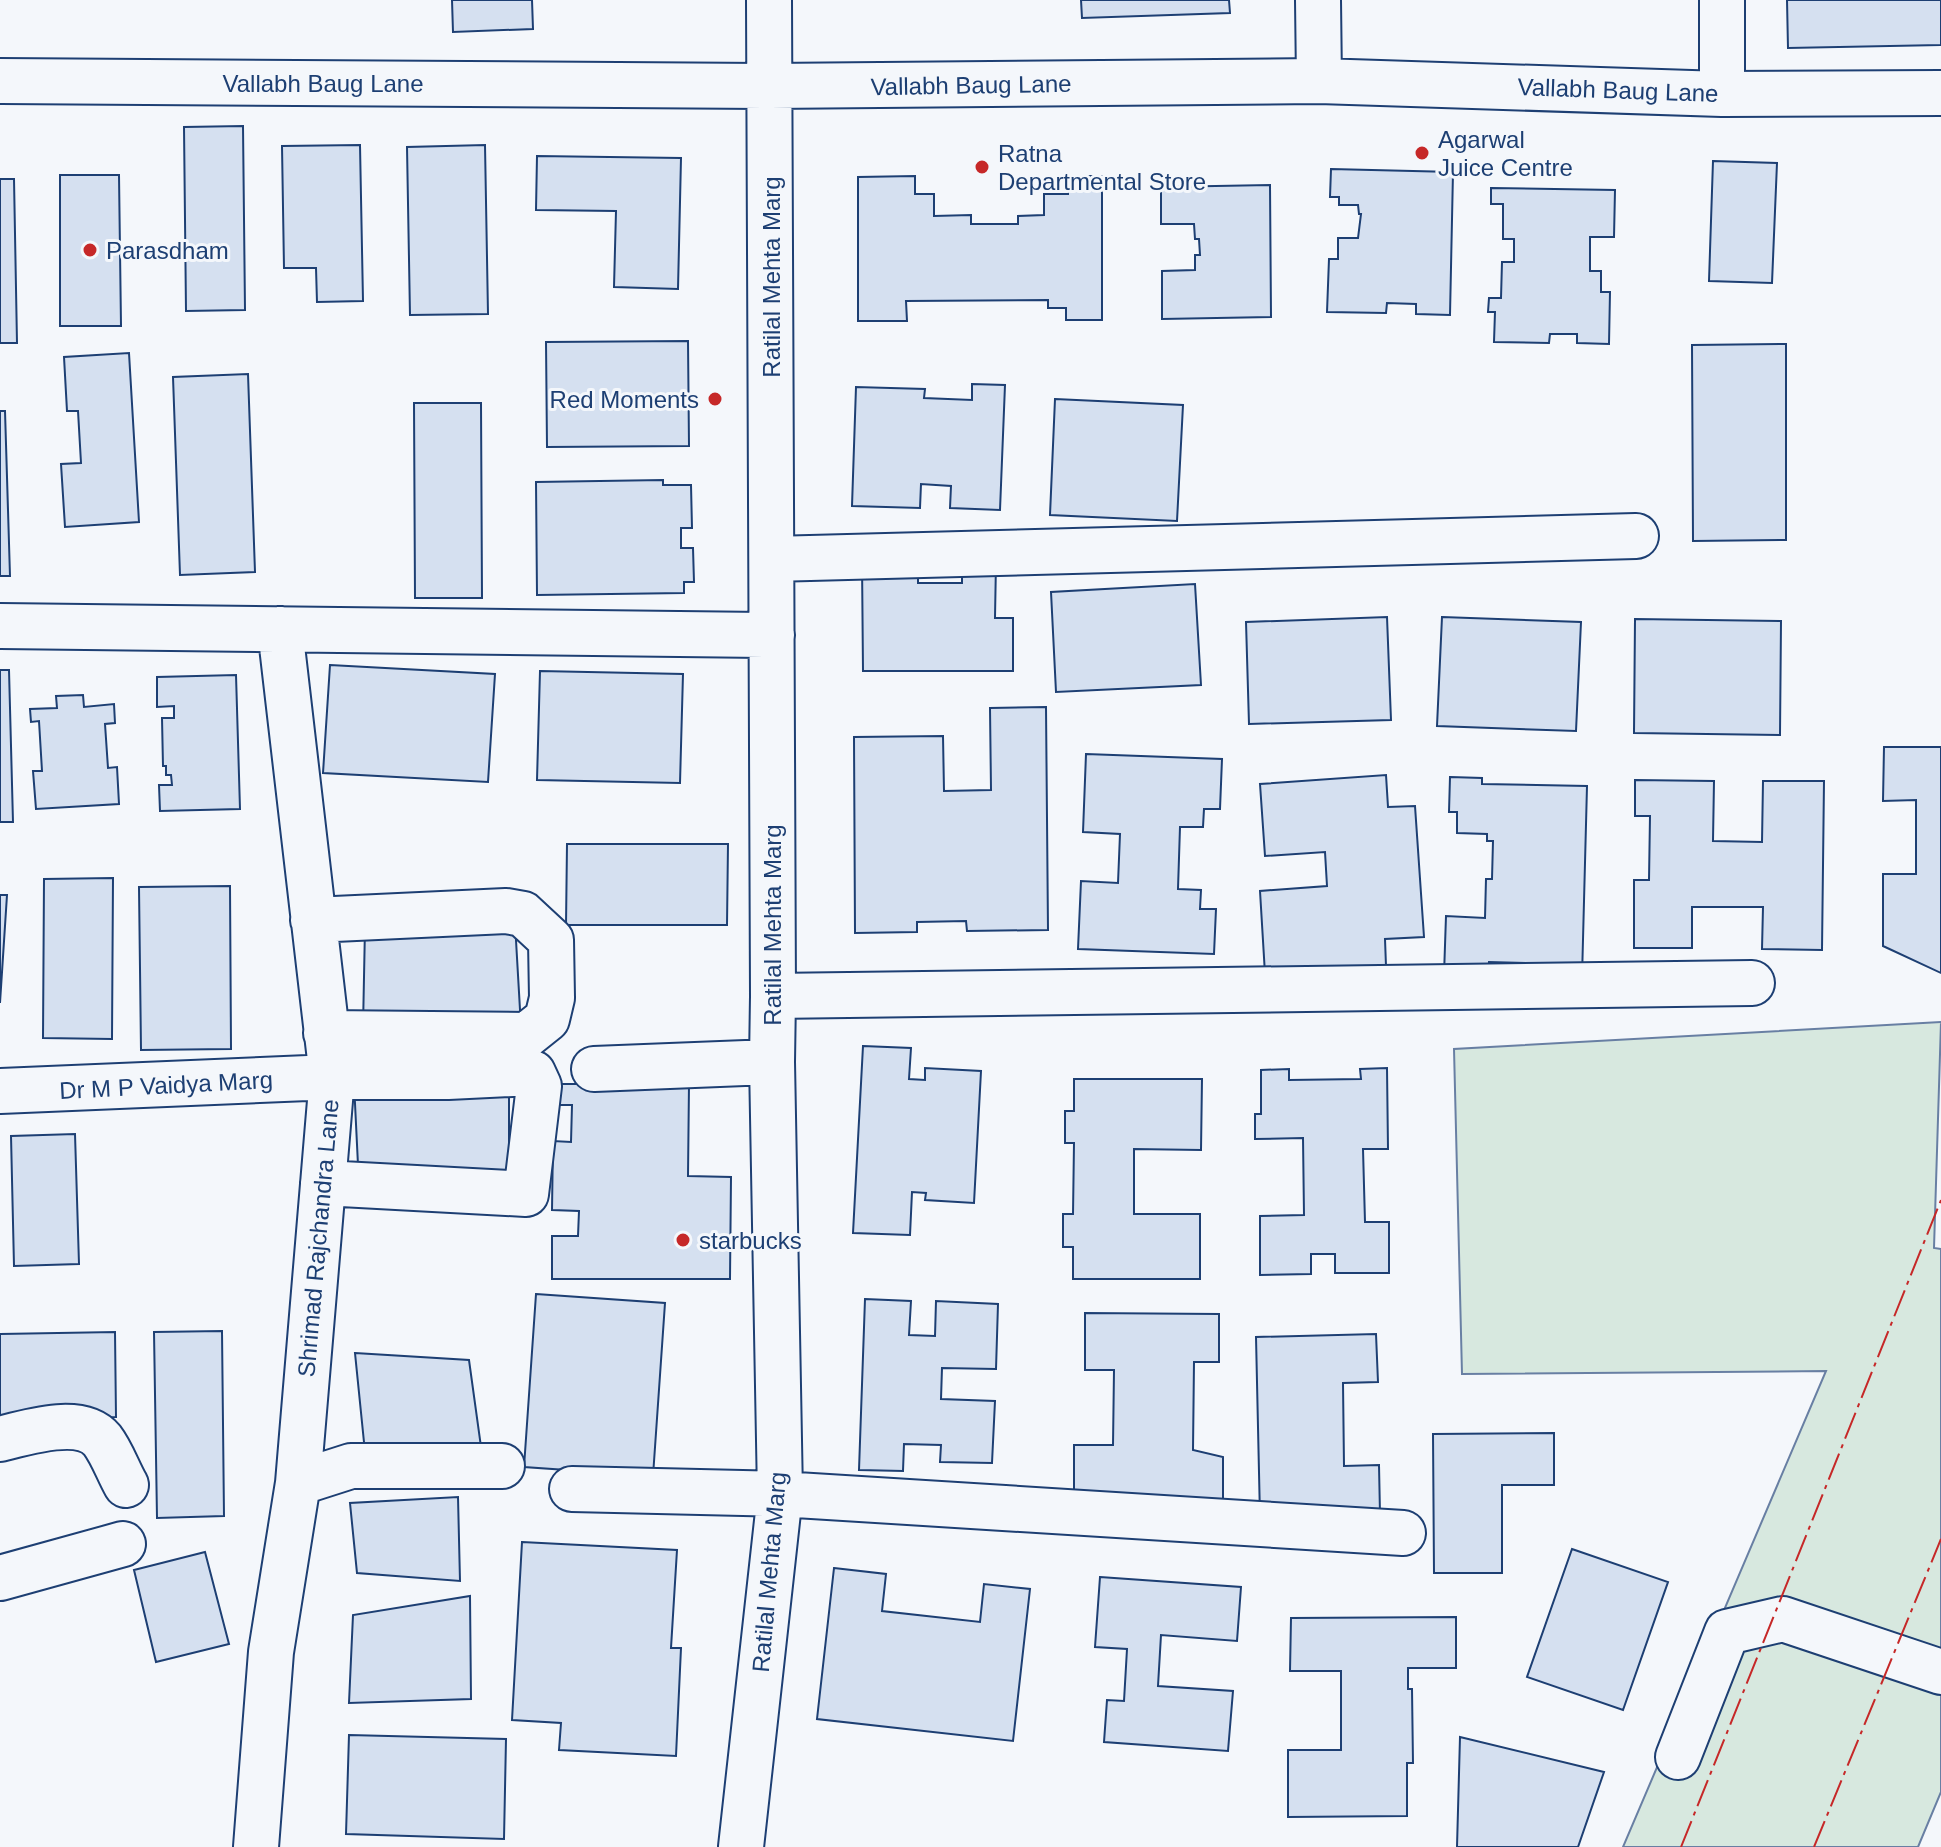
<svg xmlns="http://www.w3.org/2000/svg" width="1941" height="1847" font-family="Helvetica,sans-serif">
	<rect width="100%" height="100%" fill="#f4f7fb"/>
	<path fill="#d7e8df" stroke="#687fa3" stroke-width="2" d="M 1941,1022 L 1934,1248 L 1941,1249 L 1941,1792 L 1918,1847 L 1623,1847 L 1826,1371 L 1462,1374 L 1454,1049 Z"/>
	<path fill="#d5e0f0" stroke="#1d3f73" stroke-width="2" d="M 452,0 L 532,0 L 533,29 L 453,32 Z
		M 1081,0 L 1229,0 L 1230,13 L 1082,18 Z
		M 1787,0 L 1941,0 L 1941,45 L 1788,48 Z
		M 243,126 L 245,310 L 186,311 L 184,127 Z
		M 360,145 L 363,301 L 317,302 L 316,268 L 284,268 L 282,146 Z
		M 485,145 L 488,314 L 410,315 L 407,147 Z
		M 537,156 L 681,158 L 678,289 L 614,287 L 616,211 L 536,210 Z
		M 1713,161 L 1777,163 L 1772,283 L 1709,281 Z
		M 1331,169 L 1453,172 L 1450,315 L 1416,314 L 1416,304 L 1387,303 L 1386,313 L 1327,312 L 1329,259 L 1338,259 L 1338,238 L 1358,238 L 1361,214 L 1359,214 L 1358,205 L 1339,205 L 1339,197 L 1330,197 Z
		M 60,175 L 119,175 L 121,326 L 60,326 Z
		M 915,176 L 915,194 L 934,194 L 934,216 L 971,215 L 971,224 L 1018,224 L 1018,216 L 1044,215 L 1044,194 L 1068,194 L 1068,176 L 1102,176 L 1102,320 L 1066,320 L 1066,308 L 1048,308 L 1048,300 L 906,301 L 907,321 L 858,321 L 858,177 Z
		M 0,179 L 14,179 L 17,343 L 0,343 Z
		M 1270,185 L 1271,317 L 1162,319 L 1162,271 L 1195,270 L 1195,255 L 1200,255 L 1199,239 L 1195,239 L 1194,224 L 1161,224 L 1161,187 Z
		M 1491,188 L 1615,190 L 1614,237 L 1590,237 L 1590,271 L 1601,271 L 1601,292 L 1610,292 L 1609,344 L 1577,343 L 1577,334 L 1550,334 L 1549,343 L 1494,342 L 1495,312 L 1488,312 L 1489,298 L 1501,298 L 1502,262 L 1514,262 L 1514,239 L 1503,239 L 1503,204 L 1491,204 Z
		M 688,341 L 689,446 L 547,447 L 546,342 Z
		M 1786,344 L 1786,540 L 1693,541 L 1692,345 Z
		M 129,353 L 139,522 L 65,527 L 61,464 L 81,463 L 78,411 L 67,411 L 64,357 Z
		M 248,374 L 255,572 L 180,575 L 173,377 Z
		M 972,384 L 1005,385 L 1000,510 L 950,508 L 951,486 L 921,484 L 920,508 L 852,506 L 856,387 L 925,389 L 924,398 L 972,400 Z
		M 1055,399 L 1183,405 L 1177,521 L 1050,515 Z
		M 414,403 L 481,403 L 482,598 L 415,598 Z
		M 0,411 L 5,411 L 10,576 L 0,576 Z
		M 663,480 L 663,485 L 691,485 L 692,528 L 681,528 L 681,548 L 693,548 L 694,582 L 684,582 L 684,593 L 537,595 L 536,482 Z
		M 862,562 L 918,562 L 918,583 L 962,583 L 962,562 L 996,562 L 995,618 L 1013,618 L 1013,671 L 863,671 Z
		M 1195,584 L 1201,685 L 1056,692 L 1051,592 Z
		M 1387,617 L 1391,720 L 1249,724 L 1246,622 Z
		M 1442,617 L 1581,622 L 1576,731 L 1437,726 Z
		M 1635,619 L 1781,621 L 1780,735 L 1634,733 Z
		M 330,665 L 495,674 L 488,782 L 323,773 Z
		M 0,670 L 9,670 L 13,822 L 0,822 Z
		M 540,671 L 683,674 L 680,783 L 537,780 Z
		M 236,675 L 240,809 L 160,811 L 159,785 L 172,785 L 171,775 L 166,775 L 166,766 L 163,766 L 162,718 L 174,718 L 174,706 L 157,707 L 157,677 Z
		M 83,695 L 84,707 L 114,704 L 115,723 L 105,724 L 108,768 L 117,767 L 119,804 L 36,809 L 33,771 L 42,771 L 39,721 L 31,722 L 30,709 L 57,708 L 56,696 Z
		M 1046,707 L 1048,930 L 967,931 L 966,921 L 917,922 L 917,932 L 855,933 L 854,737 L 943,736 L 944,791 L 991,790 L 990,708 Z
		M 1884,747 L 1941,747 L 1941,973 L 1883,946 L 1883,874 L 1916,874 L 1916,800 L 1883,801 Z
		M 1086,754 L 1222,759 L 1220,809 L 1204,809 L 1203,827 L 1180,827 L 1178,889 L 1201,890 L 1200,909 L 1216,909 L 1214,954 L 1078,949 L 1081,881 L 1118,883 L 1120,834 L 1083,832 Z
		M 1386,775 L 1388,807 L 1415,806 L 1424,937 L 1385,939 L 1386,966 L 1265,974 L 1260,891 L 1327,886 L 1325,852 L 1265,856 L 1260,784 Z
		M 1450,777 L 1482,778 L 1482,784 L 1587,786 L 1582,978 L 1526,977 L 1527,963 L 1489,962 L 1488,976 L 1444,975 L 1446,916 L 1485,918 L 1486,879 L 1492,879 L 1493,841 L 1487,841 L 1487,834 L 1457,833 L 1457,812 L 1449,812 Z
		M 1635,780 L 1714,781 L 1713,841 L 1762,842 L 1763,781 L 1824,781 L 1822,950 L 1762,949 L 1763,907 L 1692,907 L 1692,948 L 1634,948 L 1634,880 L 1649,880 L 1650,816 L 1635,816 Z
		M 567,844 L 728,844 L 727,925 L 566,925 Z
		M 113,878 L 112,1039 L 43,1038 L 44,879 Z
		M 230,886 L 231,1049 L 141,1050 L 139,887 Z
		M 0,895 L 7,895 L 0,1003 Z
		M 515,923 L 521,1027 L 363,1028 L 365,927 Z
		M 863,1046 L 911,1048 L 909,1079 L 925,1080 L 925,1068 L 981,1071 L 974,1203 L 925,1200 L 926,1193 L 912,1192 L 910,1235 L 853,1233 Z
		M 1387,1068 L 1388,1149 L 1363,1149 L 1365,1222 L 1389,1222 L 1389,1273 L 1335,1273 L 1335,1254 L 1311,1254 L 1311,1274 L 1260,1275 L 1260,1216 L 1304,1215 L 1303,1138 L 1255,1139 L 1255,1114 L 1261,1114 L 1261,1070 L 1289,1069 L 1289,1080 L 1361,1079 L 1360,1069 Z
		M 1074,1079 L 1202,1079 L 1201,1150 L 1134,1149 L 1134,1214 L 1200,1214 L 1200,1279 L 1073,1279 L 1073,1247 L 1063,1247 L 1063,1214 L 1073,1214 L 1074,1143 L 1065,1143 L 1065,1111 L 1074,1111 Z
		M 354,1083 L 509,1086 L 509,1175 L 358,1165 Z
		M 552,1084 L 689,1084 L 688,1176 L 731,1177 L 730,1279 L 552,1279 L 552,1236 L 578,1236 L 579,1211 L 552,1210 L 553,1141 L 571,1142 L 572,1105 L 553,1105 Z
		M 75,1134 L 79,1264 L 14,1266 L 11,1136 Z
		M 536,1294 L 665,1303 L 653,1476 L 524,1467 Z
		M 865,1299 L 911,1301 L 909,1335 L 935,1336 L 936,1301 L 998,1304 L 996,1369 L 942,1368 L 941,1399 L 995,1401 L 992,1463 L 940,1462 L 941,1445 L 904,1444 L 903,1471 L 859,1470 Z
		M 1085,1313 L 1219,1314 L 1219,1362 L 1194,1362 L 1193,1450 L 1223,1457 L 1223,1508 L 1074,1507 L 1074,1445 L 1113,1445 L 1114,1370 L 1085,1370 Z
		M 222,1331 L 224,1516 L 157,1518 L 154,1332 Z
		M 115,1332 L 116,1417 L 0,1419 L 0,1334 Z
		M 1376,1334 L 1378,1382 L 1343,1383 L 1344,1466 L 1379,1465 L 1380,1514 L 1260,1517 L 1256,1337 Z
		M 355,1353 L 469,1360 L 482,1454 L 366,1462 Z
		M 1554,1433 L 1554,1485 L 1502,1485 L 1502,1573 L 1434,1573 L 1433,1434 Z
		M 458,1497 L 460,1581 L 357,1573 L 350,1503 Z
		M 522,1542 L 677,1550 L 671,1648 L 681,1648 L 676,1756 L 559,1750 L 561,1723 L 512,1720 Z
		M 1572,1549 L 1668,1582 L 1623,1710 L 1527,1677 Z
		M 205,1552 L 229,1644 L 156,1662 L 134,1570 Z
		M 834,1568 L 886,1574 L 882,1611 L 980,1622 L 984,1584 L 1030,1589 L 1013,1741 L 817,1719 Z
		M 1100,1577 L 1241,1587 L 1237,1641 L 1161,1635 L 1158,1686 L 1233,1691 L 1228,1751 L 1104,1742 L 1107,1700 L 1124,1701 L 1127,1649 L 1095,1647 Z
		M 470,1596 L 471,1699 L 349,1703 L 353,1615 Z
		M 1456,1617 L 1456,1668 L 1408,1668 L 1408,1689 L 1412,1689 L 1413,1763 L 1407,1763 L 1407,1816 L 1288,1817 L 1288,1750 L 1341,1750 L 1341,1671 L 1290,1671 L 1291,1618 Z
		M 349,1735 L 506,1739 L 504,1839 L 346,1834 Z
		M 1460,1737 L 1604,1772 L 1578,1847 L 1457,1847 Z"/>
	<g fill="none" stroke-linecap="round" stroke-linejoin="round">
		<defs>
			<path id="minor" d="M 1318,0 L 1319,81
				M 0,81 L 770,86 L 1319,81 L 1722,94 L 1941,93
				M 1722,94 L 1722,0
				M 772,559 L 1636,536
				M 0,626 L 772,635
				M 313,920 L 506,911 L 523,914 L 551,940 L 552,998 L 547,1019 L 527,1035 L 326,1033
				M 773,996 L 1752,983
				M 594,1069 L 772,1062
				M 0,1091 L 332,1077 L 448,1077 L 533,1073 L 539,1086 L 526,1194 L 323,1183
				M 0,1439 C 27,1432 81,1415 102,1440 C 112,1453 118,1471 126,1485
				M 298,1483 L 351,1466 L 502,1466
				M 572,1489 L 780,1494 L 1403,1533
				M 0,1578 L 123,1544
				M 1678,1757 L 1727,1632 L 1783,1619 L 1941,1672
				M 256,1847 L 271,1652 L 298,1483 L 332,1077 L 280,629
				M 741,1847 L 780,1494 L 772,1062 L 773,996 L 769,0"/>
		</defs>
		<use href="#minor" stroke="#1d3f73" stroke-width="48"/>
		<use href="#minor" stroke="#f4f7fb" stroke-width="44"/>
		<path stroke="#c62828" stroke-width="2" stroke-dasharray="28 6 4 6" stroke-linecap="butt" d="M 1681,1847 L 1941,1200
			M 1814,1847 L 1941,1539"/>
	</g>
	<g fill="#c62828" stroke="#f4f7fb" stroke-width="3">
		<circle cx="1422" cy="153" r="8"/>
		<circle cx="982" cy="167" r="8"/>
		<circle cx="90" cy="250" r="8"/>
		<circle cx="715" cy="399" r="8"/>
		<circle cx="683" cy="1240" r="8"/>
	</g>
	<g text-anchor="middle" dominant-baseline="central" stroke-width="6" stroke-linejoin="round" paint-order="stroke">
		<g font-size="24" fill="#1d3f73" stroke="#f4f7fb">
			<text x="323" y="83">Vallabh Baug Lane</text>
			<text transform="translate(971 85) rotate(-1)">Vallabh Baug Lane</text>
			<text transform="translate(1618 90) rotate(2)">Vallabh Baug Lane</text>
			<text transform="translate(771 277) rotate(-90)">Ratilal Mehta Marg</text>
			<text transform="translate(772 925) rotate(-90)">Ratilal Mehta Marg</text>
			<text transform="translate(166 1085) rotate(-3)">Dr M P Vaidya Marg</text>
			<text transform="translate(318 1238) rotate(-85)">Shrimad Rajchandra Lane</text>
			<text transform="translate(769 1572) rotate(-85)">Ratilal Mehta Marg</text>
		</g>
		<g font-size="24" fill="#1d3f73" stroke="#f4f7fb" text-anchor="start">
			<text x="1438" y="139">Agarwal<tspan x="1438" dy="28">Juice Centre</tspan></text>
			<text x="998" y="153">Ratna<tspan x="998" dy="28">Departmental Store</tspan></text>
			<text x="106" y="250">Parasdham</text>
			<text x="699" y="399" text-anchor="end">Red Moments</text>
			<text x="699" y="1240">starbucks</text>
		</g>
	</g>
</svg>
